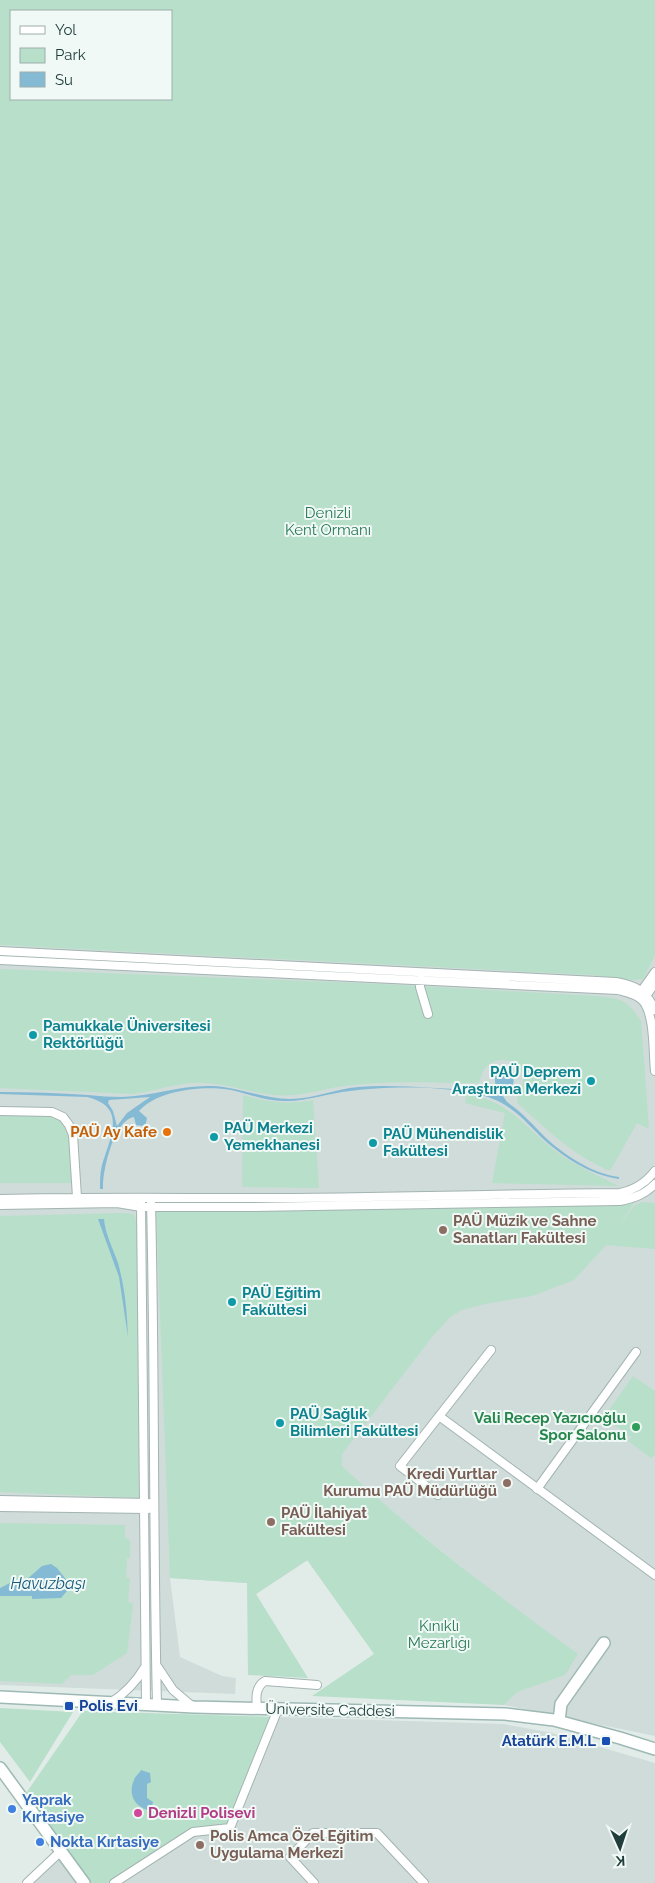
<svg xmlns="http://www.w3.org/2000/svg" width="655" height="1883" font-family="Raleway,sans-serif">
	<rect width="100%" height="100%" fill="#e1ece9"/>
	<path fill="#cfdcd9" d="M 655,619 L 655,1736 L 504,1705 L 516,1692 L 571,1655 L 388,1508 L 256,1594 L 247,1583 L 170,1578 L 180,1657 L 222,1676 L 236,1678 L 235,1694 L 0,1685 L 0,945 L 19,946 Z
		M 278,1717 L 504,1724 L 552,1733 L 655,1763 L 655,1883 L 117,1883 Z
		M 61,1851 L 80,1883 L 31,1883 Z"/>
	<path fill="#b8dfca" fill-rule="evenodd" d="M 0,0 L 655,0 L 655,955 L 643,979 L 633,980 L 593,975 L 0,945 ZM 11,11 L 171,11 L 171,99 L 11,99 Z
		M 0,969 L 382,984 L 597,996 C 621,999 627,999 641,1021 L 649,1129 L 637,1123 L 610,1171 C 571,1154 548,1130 517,1103 C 517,1093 525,1086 523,1076 C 519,1058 496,1055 485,1068 C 482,1072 481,1078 479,1083 L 475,1083 C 432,1083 387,1080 344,1086 C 327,1088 310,1094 292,1095 C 262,1098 234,1084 205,1083 C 181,1081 157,1091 133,1094 L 0,1088 Z
		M 466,1094 C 508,1099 527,1130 558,1153 C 577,1166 598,1176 619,1186 L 492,1183 L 505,1113 L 465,1103 Z
		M 243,1095 C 267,1102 288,1105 313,1100 L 319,1188 L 242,1187 Z
		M 0,1111 L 52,1112 L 69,1125 L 74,1183 L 0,1183 Z
		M 642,1202 L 655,1203 L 655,1249 L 606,1245 L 574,1280 L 532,1296 L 485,1304 L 462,1310 L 450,1317 L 432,1337 L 342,1454 L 342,1466 C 416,1535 497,1595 578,1654 L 565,1675 L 517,1692 L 504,1705 L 312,1696 L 374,1654 L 307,1560 L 256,1594 L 308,1678 L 248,1675 L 247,1583 L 170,1578 L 156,1209 L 449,1203 L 634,1203 L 619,1226 L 634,1206 Z
		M 123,1213 L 134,1214 L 137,1224 L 139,1498 L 0,1492 L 0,1216 Z
		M 633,1376 L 655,1391 L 655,1455 L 651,1458 L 628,1441 L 631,1437 L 604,1417 Z
		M 0,1523 L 125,1525 L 125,1537 L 130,1541 L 130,1558 L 127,1558 L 126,1577 L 130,1579 L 128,1602 L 133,1604 L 127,1653 L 93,1675 L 71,1675 L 62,1684 L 0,1681 Z
		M 0,1708 L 73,1712 L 30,1782 L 0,1742 Z
		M 83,1711 L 275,1717 L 230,1828 L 193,1832 L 115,1883 L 84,1883 L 22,1799 Z"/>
	<path fill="#85bad5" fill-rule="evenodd" d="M 507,1070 L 513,1075 C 516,1089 508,1086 503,1096 L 507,1102 C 522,1112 534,1126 547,1139 C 566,1156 593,1174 619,1177 L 619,1179 C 590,1175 561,1156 540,1136 C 526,1122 512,1106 493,1099 C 458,1085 388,1086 350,1091 C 329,1093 308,1101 287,1101 C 267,1102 250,1094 231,1090 C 205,1085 157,1090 139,1111 L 147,1118 L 146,1123 L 143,1126 L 136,1125 L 134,1117 C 114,1120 102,1171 103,1189 L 100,1189 C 100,1181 100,1173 102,1165 C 110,1137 128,1107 87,1097 L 0,1094 L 0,1092 C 29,1092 59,1093 88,1095 C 99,1096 110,1097 122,1097 C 152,1096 181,1085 212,1086 C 239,1087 263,1099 290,1099 C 313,1099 335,1089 358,1087 C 397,1084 436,1089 476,1090 L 488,1094 L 495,1091 C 497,1085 493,1080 496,1074 ZM 150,1097 L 127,1113 L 117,1126 L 113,1111 L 108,1103 L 109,1100 Z
		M 98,1219 L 104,1219 C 105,1234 113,1248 118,1263 C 125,1288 127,1312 128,1337 L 119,1277 Z
		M 51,1564 L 57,1568 L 68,1582 L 67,1591 L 61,1598 L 32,1599 L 32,1596 L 0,1596 L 0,1588 L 10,1583 L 25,1581 L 42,1566 Z
		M 141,1770 L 150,1773 L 151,1782 L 147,1784 L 147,1798 L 153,1802 L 151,1811 C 136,1808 127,1796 134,1780 C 135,1776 139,1774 141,1770 Z"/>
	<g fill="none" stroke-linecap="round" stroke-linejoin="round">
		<defs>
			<path id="street" d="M 0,951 L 616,982 C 637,986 646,991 655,1010
				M 0,960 L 618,990 C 626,992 637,994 643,1001 C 655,1015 653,1053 655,1071
				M 420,980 L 420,987 L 428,1014
				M 640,993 L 655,972
				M 644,999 L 655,983
				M 0,1111 L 52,1112 L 63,1117 L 69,1125 L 73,1135 L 77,1197
				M 0,1199 C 83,1197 166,1198 249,1198 C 373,1198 496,1194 620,1193 C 635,1190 646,1183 655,1171
				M 151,1202 C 155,1370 153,1538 157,1705
				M 141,1203 L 146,1705
				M 0,1205 L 117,1203 L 141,1207 L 251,1207 L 620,1201 C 634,1198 644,1195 655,1184
				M 439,1416 L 655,1575
				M 537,1489 L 636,1352
				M 438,1495 L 400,1466 L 491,1350
				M 0,1500 L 148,1503
				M 0,1507 L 148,1509
				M 157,1666 L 173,1690 L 192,1706
				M 110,1703 C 125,1694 136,1682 145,1667
				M 257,1709 C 256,1698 255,1687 265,1681 L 317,1685
				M 27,1883 L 61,1851
				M 114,1883 L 193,1832 L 230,1828 L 278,1709
				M 314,1883 L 290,1857 L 313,1833 L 377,1833 L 424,1883"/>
			<path id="secondary" d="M 0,1697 L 194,1707 L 505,1714 L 554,1720 L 620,1738 L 655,1749
				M 559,1721 L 561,1704 L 604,1643
				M 0,1768 L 84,1883"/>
		</defs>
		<use href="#street" stroke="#a3b4b2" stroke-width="10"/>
		<use href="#secondary" stroke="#9eb9b4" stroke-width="14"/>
		<use href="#street" stroke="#fff" stroke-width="8"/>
		<use href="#secondary" stroke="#fff" stroke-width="11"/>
	</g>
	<g fill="#0f9aa8" stroke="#f1f9f6" stroke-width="2">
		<circle cx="33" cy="1035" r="5"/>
		<circle cx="591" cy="1081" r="5"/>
		<circle cx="214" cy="1137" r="5"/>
		<circle cx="373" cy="1143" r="5"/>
		<circle cx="232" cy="1302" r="5"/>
		<circle cx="280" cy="1423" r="5"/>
	</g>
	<circle fill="#e8710a" stroke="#f1f9f6" stroke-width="2" cx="167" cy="1132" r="5"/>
	<g fill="#8d6e63" stroke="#f1f9f6" stroke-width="2">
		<circle cx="443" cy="1230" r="5"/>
		<circle cx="507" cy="1483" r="5"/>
		<circle cx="271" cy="1522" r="5"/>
		<circle cx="200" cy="1845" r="5"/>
	</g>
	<circle fill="#2e9e5b" stroke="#f1f9f6" stroke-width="2" cx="636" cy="1427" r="5"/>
	<g fill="#1a4fb4" stroke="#f1f9f6" stroke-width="2">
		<rect x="64" y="1701" width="10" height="10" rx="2.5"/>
		<rect x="601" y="1736" width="10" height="10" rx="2.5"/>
	</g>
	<g fill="#3f7fe0" stroke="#f1f9f6" stroke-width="2">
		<circle cx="12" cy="1809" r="5"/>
		<circle cx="40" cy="1842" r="5"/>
	</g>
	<circle fill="#d1479c" stroke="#f1f9f6" stroke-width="2" cx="138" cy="1813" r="5"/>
	<g text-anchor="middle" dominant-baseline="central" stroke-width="4" stroke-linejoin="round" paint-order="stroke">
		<g font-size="15" fill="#277856" stroke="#f1f9f6">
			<text x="328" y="513">Denizli<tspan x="328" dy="17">Kent Ormanı</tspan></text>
			<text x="439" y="1626">Kınıklı<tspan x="439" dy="17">Mezarlığı</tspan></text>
		</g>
		<g font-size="15" font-weight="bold" fill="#0d838f" stroke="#f1f9f6" text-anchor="start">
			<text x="43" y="1026">Pamukkale Üniversitesi<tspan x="43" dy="17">Rektörlüğü</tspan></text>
			<text x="581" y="1072" text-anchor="end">PAÜ Deprem<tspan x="581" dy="17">Araştırma Merkezi</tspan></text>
			<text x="224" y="1128">PAÜ Merkezi<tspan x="224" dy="17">Yemekhanesi</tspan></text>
			<text x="383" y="1134">PAÜ Mühendislik<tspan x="383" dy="17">Fakültesi</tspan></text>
			<text x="242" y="1293">PAÜ Eğitim<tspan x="242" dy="17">Fakültesi</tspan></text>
			<text x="290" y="1414">PAÜ Sağlık<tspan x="290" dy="17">Bilimleri Fakültesi</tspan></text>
		</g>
		<g font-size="15" font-weight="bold" fill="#c56008" stroke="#f1f9f6" text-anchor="end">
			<text x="157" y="1132">PAÜ Ay Kafe</text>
		</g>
		<g font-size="15" font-weight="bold" fill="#785e54" stroke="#f1f9f6" text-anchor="start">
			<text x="453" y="1221">PAÜ Müzik ve Sahne<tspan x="453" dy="17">Sanatları Fakültesi</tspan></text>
			<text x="497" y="1474" text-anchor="end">Kredi Yurtlar<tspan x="497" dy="17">Kurumu PAÜ Müdürlüğü</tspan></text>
			<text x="281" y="1513">PAÜ İlahiyat<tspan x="281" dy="17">Fakültesi</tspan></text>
			<text x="210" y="1836">Polis Amca Özel Eğitim<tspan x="210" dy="17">Uygulama Merkezi</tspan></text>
		</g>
		<g font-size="15" font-weight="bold" fill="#27864d" stroke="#f1f9f6" text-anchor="end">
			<text x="626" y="1418">Vali Recep Yazıcıoğlu<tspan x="626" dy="17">Spor Salonu</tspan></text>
		</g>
		<g font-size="15" font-weight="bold" fill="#164399" stroke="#f1f9f6" text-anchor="start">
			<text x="79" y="1706">Polis Evi</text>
			<text x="596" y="1741" text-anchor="end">Atatürk E.M.L</text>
		</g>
		<g font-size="15" fill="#203e3c" stroke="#f1f9f6">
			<text transform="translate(330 1710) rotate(1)">Üniversite Caddesi</text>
		</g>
		<g font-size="15" font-weight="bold" fill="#366cbe" stroke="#f1f9f6" text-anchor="start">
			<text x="22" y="1800">Yaprak<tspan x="22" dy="17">Kırtasiye</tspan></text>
			<text x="50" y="1842">Nokta Kırtasiye</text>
		</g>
		<g font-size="15" font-weight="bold" fill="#b23c85" stroke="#f1f9f6" text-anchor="start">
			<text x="148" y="1813">Denizli Polisevi</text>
		</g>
		<g font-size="16" font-style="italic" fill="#16597e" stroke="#f1f9f6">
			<text x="48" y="1583">Havuzbaşı</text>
		</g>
	</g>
	<rect x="10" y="10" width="162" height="90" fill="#f1f9f6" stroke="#9daeac"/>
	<rect x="20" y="26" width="25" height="8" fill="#ffffff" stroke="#9daeac"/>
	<text x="55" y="35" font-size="15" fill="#203e3c">Yol</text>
	<rect x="20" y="48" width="25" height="15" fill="#b8dfca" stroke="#9daeac"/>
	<text x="55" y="60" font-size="15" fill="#203e3c">Park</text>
	<rect x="20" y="72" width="25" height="15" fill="#85bad5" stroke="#9daeac"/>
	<text x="55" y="85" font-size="15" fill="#203e3c">Su</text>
	<g transform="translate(620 1848) rotate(177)" stroke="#f1f9f6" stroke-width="4" paint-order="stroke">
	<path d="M0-4L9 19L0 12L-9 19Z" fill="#203e3c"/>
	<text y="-8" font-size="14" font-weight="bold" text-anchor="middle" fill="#203e3c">K</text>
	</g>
</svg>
